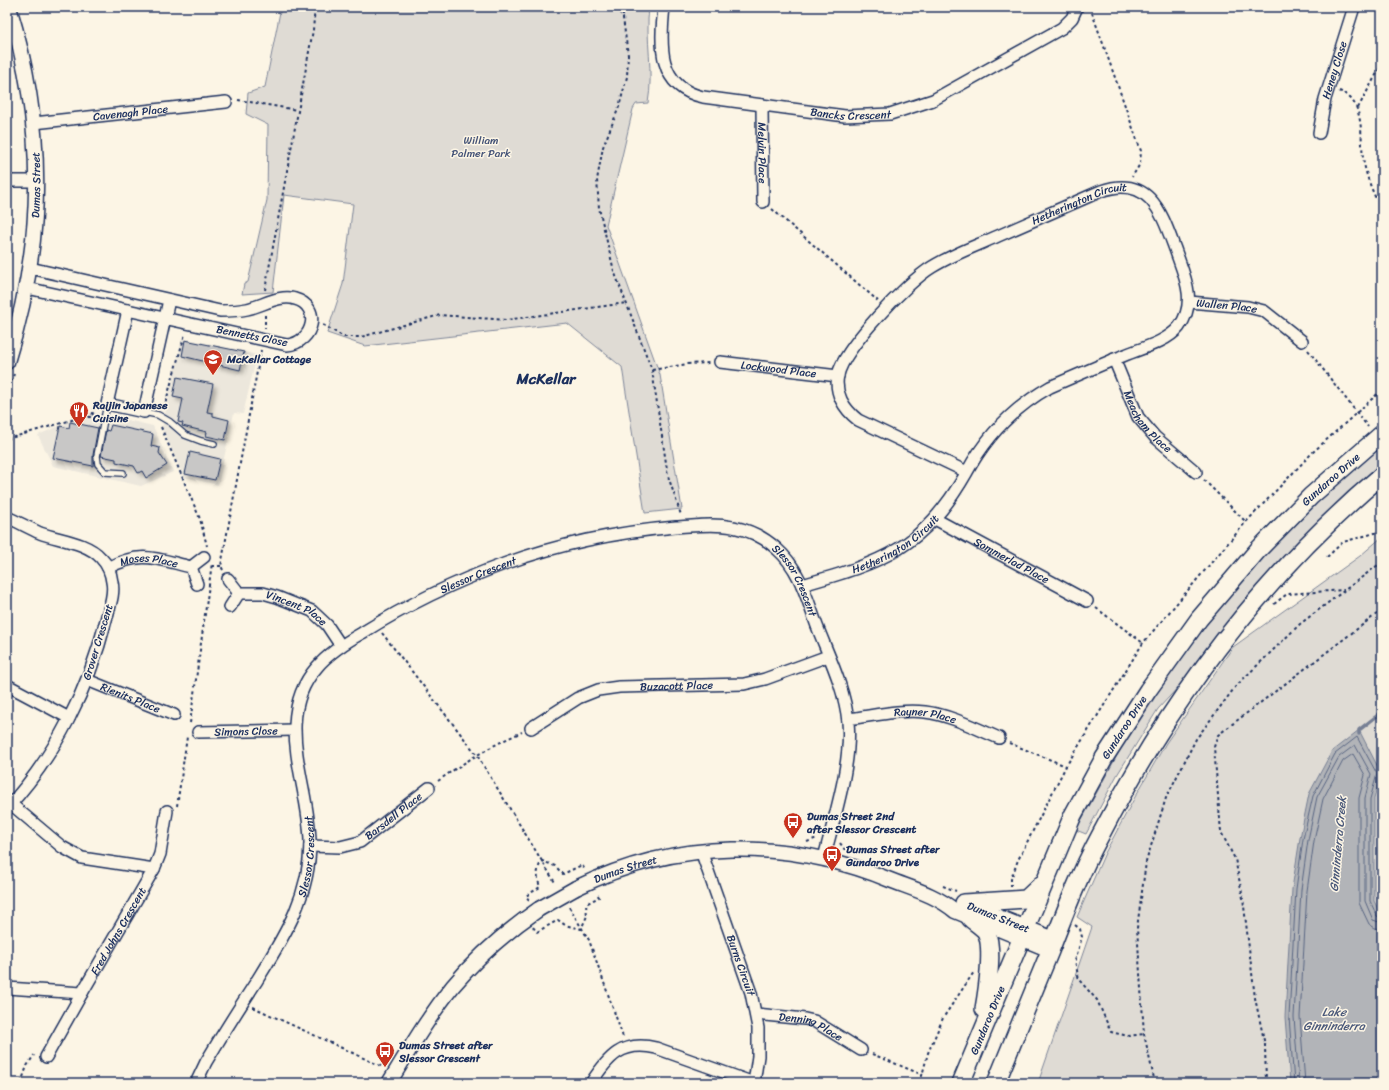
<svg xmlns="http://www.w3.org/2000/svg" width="1389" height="1090" font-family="Sriracha,sans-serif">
	<defs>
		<filter id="shadow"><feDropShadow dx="3.5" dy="3.5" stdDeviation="2" flood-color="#0004"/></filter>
	</defs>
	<rect width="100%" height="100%" fill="#fcf5e5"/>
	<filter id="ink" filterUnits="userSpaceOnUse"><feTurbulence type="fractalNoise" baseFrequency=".025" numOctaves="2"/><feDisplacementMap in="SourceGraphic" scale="8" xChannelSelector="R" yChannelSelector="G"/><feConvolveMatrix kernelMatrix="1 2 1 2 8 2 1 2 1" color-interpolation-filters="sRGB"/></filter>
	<g filter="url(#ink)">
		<path fill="#ece7dc" d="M 182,338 L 257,355 L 243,414 L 234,413 L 218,485 L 184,477 L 162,428 Z
			M 93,412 L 153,426 L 173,472 L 141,486 L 53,466 L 38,435 Z"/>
		<path fill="#dfdbd4" stroke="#7d8599" d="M 281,7 L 649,7 C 645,39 654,72 648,103 L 636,104 L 633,109 L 606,225 L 660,375 L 682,509 L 645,513 L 622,367 L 567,323 L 365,346 L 327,333 L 343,284 L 353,204 L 284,195 L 273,292 L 242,294 L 244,284 L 248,282 L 267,200 L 268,125 L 246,114 L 248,93 L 265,87 Z
			M 1382,443 L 1382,466 L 1158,709 L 1117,775 L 1086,834 L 1076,830 L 1135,723 L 1173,667 L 1221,605 L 1263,556 L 1309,509 Z
			M 1382,537 L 1382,1083 L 1038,1083 L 1092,927 L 1077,917 L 1105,853 L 1135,797 L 1166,743 L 1233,647 L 1360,556 Z"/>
		<path fill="#b2b4b8" stroke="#767f94" d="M 1359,730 L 1381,773 L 1374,799 L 1374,901 L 1382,917 L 1382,1083 L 1290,1083 L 1285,1017 L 1292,889 L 1300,838 L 1309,794 L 1332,751 Z"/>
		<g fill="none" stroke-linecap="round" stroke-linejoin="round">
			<path stroke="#576482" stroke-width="1" d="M 1294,1083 L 1289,1017 L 1296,889 L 1303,839 L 1313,796 L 1335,754 L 1357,737 L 1377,774 L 1370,799 L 1370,901 L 1377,916 L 1382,918
				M 1299,1083 L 1294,1017 L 1301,890 L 1308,840 L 1317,797 L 1339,757 L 1355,745 L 1371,774 L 1365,798 L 1365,901 L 1373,920 L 1382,923
				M 1305,1083 L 1300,1017 L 1307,891 L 1314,841 L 1323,799 L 1343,761 L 1353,754 L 1365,775 L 1359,798 L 1359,903 L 1369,924 L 1375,928 L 1382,929"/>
			<path stroke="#767f94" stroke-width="3.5" d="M 1359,734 L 1359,730 L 1382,712"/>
		</g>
		<path fill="#c8c7c6" stroke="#1b2f5e" filter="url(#shadow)" d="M 185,340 L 244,352 L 240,370 L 182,356 Z
			M 177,377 L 213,384 L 207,412 L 213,413 L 213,416 L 229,420 L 225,440 L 206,436 L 207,432 L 182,426 L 183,423 L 178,422 L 183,399 L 173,397 Z
			M 70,422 L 98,428 L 93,455 L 93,466 L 53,458 L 60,426 L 69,428 Z
			M 111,425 L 153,434 L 151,446 L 160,448 L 159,453 L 167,465 L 146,478 L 142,471 L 138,473 L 134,466 L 116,462 L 116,459 L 101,456 L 106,430 L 109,431 Z
			M 190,452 L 220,459 L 215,480 L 185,474 Z"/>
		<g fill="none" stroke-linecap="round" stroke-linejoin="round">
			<defs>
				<path id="service" d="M 107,404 L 97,456 L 98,464 L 105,472 L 123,473
					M 144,412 L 158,415 L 170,422 L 185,435 L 201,441 L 214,444"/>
				<g id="minor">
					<path id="s1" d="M 664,7 C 660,44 657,87 703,97 L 845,116 L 890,114 L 933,100 L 1062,28 L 1072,18 L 1077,7"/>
					<path id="s2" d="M 762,105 L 763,202"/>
					<path id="s3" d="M 34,123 L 226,102"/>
					<path id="s4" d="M 1319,133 L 1325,99 L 1354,7"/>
					<path d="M 7,181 L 37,181"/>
					<path d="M 27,288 L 287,345 C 314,343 322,306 295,299 C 280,294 262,306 247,309 C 238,311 229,311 220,311 L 30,268"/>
					<path id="s5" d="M 1189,302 L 1248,307 L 1264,311 L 1302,341"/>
					<path d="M 128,310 L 107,404 L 144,412 L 169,300"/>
					<path id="s6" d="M 1114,359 L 1138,417 L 1155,437 L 1196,472"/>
					<path id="s7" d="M 720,362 L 838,376"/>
					<path d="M 7,517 C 18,522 29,528 40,533 C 59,540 87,542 101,558 C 107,564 111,573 112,582 C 115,594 109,608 106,620 C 89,688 55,757 7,808"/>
					<path id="s8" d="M 935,519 L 1087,601"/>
					<path d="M 191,567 L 204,557"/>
					<path id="s9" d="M 108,568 C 141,550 157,559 191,567 L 197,584"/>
					<path id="s10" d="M 228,579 L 239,593 L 263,593 L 277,597 L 312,611 L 327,625 L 341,646"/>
					<path id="s11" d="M 802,585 C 883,562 923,549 967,472 L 858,420 C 844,409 834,393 838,375 C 844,348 907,282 932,267 C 953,254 976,246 998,236 C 1032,221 1067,206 1101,191 C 1150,174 1162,214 1175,249 C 1184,275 1198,302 1179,327 C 1166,343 1138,349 1120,357 C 1096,367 1073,377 1050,387 C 1013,408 987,435 967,472"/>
					<path d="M 230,607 L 239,593"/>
					<path id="s12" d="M 87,680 L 174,715"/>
					<path d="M 7,685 L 69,718"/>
					<path id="s13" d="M 848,719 C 873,716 900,709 925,712 C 950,715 975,728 999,738"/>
					<path id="s14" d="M 531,728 L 578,698 L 598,690 L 619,687 L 744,684 L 765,679 L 828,656"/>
					<path id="s15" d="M 198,732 L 294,730"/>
					<path id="s16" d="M 310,846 L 340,847 L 360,842 L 429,788"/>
					<path id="s17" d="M 701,851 L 751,993 L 758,1028 L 758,1056 L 754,1083"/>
					<path d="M 154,869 L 160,854 L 167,811"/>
					<path id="s18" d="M 7,988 L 82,993 L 154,869 L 82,858 L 62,847 L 11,804"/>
					<path id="s19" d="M 756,1014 L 805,1019 L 814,1021 L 861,1050"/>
					<path d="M 46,1057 L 82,993"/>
					<path id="s20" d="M 196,1083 L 206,1062 C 222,1035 239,1008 256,982 C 283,938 310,897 310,843 C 310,784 272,718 317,667 C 329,653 346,642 362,633 C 407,605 454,582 504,564 C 559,544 617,532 676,527 C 695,526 714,523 733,527 C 749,530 764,537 777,549 C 800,569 807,599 817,626 C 829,657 845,689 848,722 C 852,763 834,818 824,858"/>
					<path d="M 591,1083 C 608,1057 622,1040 656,1048 L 754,1083"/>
				</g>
				<g id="tertiary">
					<path id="s21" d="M 7,362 C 45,242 46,127 9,7"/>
					<path id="s22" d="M 576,888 C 678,838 786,838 890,880 C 913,889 936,895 955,911 L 1050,950"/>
					<path id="s23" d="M 966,904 L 1054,939"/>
					<path d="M 389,1083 C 409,1050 429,1016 453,986 C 478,956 507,931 539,909"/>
				</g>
				<g id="primary">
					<path d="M 964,903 L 1026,899 L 1042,884"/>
					<path d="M 970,918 C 974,922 983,927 986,932 C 994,947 987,992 984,1009"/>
					<path id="s24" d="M 961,1083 L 1073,815 L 1104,758 L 1148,690 L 1199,619 L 1258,550 L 1311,496 L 1382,434"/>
					<path d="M 996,1083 C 1014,1039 1032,995 1050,951 C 1065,912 1080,873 1100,836 C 1170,700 1264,575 1382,475"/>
				</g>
			</defs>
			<use href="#service" stroke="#1b2f5e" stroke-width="8"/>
			<use href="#minor" stroke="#1b2f5e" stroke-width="14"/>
			<use href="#tertiary" stroke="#1b2f5e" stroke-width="17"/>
			<use href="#primary" stroke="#1b2f5e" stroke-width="20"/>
			<path stroke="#1b2f5e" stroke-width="2" stroke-dasharray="3 3" stroke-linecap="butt" d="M 617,7 L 623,18 L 628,55 L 627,77 L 619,107 L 603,147 L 597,180 L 599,208 L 614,271 L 652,370 L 668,476 L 681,515
				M 623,7 L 623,16
				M 1090,7 L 1141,151 L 1140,164 L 1132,177
				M 1339,91 C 1367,101 1359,139 1364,163 C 1367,180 1375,197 1382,212
				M 238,100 L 297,110
				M 1358,108 L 1382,64
				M 772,209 L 878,301
				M 265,290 L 313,30 L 315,7
				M 265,315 L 265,328
				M 323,325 L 344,337 L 361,337 L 440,315 L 506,320 L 626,303
				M 1308,350 L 1368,427
				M 652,370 L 687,364 L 709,363
				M 7,393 L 14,374
				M 164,408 L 185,334
				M 161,427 L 200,519 L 207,546
				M 7,439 L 82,417 L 92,417 L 94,408 L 96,408
				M 1204,480 L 1246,522
				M 1327,557 L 1343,542 L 1382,531
				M 212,566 L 221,566
				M 223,570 L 221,566 L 261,350
				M 1274,604 L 1287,594 L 1344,590
				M 1096,608 L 1143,643
				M 382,633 L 477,755 L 556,884
				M 190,723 L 212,563
				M 1009,743 L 1066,766
				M 438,781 C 464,762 492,745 522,732
				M 177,806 L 187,737
				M 807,842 L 817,838
				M 840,843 L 845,850
				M 943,886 L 956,891
				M 1011,887 L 1011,879 L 1018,860 L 1066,766 L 1143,643 L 1246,522 L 1313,452 L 1382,390
				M 529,900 L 526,896 L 540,887 C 537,878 536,869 542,861 L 555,866 L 563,874 L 582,865 L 585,870
				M 569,907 L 589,940 L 623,1037
				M 1075,925 L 1080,929 L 1082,937 L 1075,961 L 1079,980 L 1097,1000 L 1111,1032 L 1128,1036 L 1144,1034
				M 533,927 L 537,932 L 558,920 L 565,925 L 581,929 L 587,916 L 586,904 L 599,897 L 597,894
				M 253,1007 L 383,1067
				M 872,1054 L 923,1075
				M 21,1083 L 27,1066 L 34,1055
				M 920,1083 L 928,1053 L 943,1018 L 974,972
				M 1155,1083 L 1144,1034 L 1137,928 L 1146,862 L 1166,798 L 1196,739 L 1236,686 L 1300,624 L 1382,562
				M 1266,1083 L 1265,1045 L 1255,998 L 1243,898 L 1235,859 L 1221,832 L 1214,747 L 1218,735 L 1382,610"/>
			<use href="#service" stroke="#fcf5e5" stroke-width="5.5"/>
			<use href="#minor" stroke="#fcf5e5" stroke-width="11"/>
			<use href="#tertiary" stroke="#fcf5e5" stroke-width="14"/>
			<use href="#primary" stroke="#fcf5e5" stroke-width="17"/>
			<defs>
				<path id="tertiary-bridge" d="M 539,909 L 576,888"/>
			</defs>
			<use href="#tertiary-bridge" stroke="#1b2f5e" stroke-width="17" stroke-linecap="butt"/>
			<use href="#tertiary-bridge" stroke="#fcf5e5" stroke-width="14"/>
		</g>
	</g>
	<defs>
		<symbol id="school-pin" viewBox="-11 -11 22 30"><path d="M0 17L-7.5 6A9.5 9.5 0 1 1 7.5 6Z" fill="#c8321e" stroke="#fcf5e5"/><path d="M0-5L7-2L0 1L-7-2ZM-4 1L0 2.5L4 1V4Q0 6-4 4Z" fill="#fff"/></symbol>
		<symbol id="restaurant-pin" viewBox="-11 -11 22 30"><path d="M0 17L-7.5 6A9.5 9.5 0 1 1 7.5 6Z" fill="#c8321e" stroke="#fcf5e5"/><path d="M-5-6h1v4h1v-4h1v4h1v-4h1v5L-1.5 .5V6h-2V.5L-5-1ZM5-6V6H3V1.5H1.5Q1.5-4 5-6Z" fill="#fff"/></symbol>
		<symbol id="bus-pin" viewBox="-11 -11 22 30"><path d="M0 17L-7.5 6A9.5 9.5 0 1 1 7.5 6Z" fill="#c8321e" stroke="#fcf5e5"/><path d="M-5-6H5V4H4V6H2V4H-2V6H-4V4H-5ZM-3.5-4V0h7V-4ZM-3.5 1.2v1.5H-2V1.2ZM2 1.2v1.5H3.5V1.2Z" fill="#fff"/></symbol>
	</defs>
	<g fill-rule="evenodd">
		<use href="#school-pin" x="202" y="348" width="22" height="30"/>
		<use href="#restaurant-pin" x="68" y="400" width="22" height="30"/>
		<use href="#bus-pin" x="782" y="811" width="22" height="30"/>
		<use href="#bus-pin" x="821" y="844" width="22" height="30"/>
		<use href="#bus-pin" x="374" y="1040" width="22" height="30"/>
	</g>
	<g text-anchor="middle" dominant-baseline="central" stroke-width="3" stroke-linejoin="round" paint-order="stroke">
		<g font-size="11" fill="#1b2f5e" stroke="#fcf5e5">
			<text stroke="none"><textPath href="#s4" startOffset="65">Heney Close</textPath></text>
			<text stroke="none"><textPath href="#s3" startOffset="97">Cavenagh Place</textPath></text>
			<text stroke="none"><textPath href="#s1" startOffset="259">Bancks Crescent</textPath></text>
			<text stroke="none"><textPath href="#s2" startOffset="48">Melvin Place</textPath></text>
			<text stroke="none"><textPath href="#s21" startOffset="180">Dumas Street</textPath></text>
			<text stroke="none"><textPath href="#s11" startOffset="686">Hetherington Circuit</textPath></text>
			<text stroke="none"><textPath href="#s5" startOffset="38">Wallen Place</textPath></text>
			<text transform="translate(252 336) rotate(11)">Bennetts Close</text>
			<text stroke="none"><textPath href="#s7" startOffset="59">Lockwood Place</textPath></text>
			<text stroke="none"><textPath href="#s6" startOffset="72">Meacham Place</textPath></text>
			<text stroke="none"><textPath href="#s24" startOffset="716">Gundaroo Drive</textPath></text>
			<text stroke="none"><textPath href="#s11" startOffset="103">Hetherington Circuit</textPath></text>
			<text stroke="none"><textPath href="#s8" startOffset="87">Sommerlad Place</textPath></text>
			<text stroke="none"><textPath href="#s9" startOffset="43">Moses Place</textPath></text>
			<text stroke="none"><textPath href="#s20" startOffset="638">Slessor Crescent</textPath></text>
			<text stroke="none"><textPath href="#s20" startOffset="986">Slessor Crescent</textPath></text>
			<text stroke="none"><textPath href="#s10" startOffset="79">Vincent Place</textPath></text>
			<text transform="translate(98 642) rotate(-73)">Grover Crescent</text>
			<text stroke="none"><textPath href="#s14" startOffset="156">Buzacott Place</textPath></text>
			<text stroke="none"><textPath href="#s12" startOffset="47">Rienits Place</textPath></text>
			<text stroke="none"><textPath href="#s13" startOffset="78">Rayner Place</textPath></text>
			<text stroke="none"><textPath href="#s24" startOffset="392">Gundaroo Drive</textPath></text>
			<text stroke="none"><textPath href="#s15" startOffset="48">Simons Close</textPath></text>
			<text stroke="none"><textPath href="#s16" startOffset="93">Barsdell Place</textPath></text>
			<text stroke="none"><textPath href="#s20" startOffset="255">Slessor Crescent</textPath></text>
			<text stroke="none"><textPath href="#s22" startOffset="53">Dumas Street</textPath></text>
			<text stroke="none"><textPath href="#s23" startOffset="35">Dumas Street</textPath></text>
			<text stroke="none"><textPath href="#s18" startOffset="147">Fred Johns Crescent</textPath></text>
			<text stroke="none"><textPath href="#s17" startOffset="121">Burns Circuit</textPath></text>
			<text stroke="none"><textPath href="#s24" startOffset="68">Gundaroo Drive</textPath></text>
			<text stroke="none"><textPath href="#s19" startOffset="57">Denning Place</textPath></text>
		</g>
		<g font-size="11" fill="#425176" stroke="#fcf5e5">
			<text x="481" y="140">William<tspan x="481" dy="13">Palmer Park</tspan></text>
		</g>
		<g font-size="11" font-weight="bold" fill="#1b2f5e" stroke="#fcf5e5" text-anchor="start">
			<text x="227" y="359">McKellar Cottage</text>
			<text x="93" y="405">Raijin Japanese<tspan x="93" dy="13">Cuisine</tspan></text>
			<text x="807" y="816">Dumas Street 2nd<tspan x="807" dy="13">after Slessor Crescent</tspan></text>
			<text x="846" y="849">Dumas Street after<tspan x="846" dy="13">Gundaroo Drive</tspan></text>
			<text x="399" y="1045">Dumas Street after<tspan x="399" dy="13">Slessor Crescent</tspan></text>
		</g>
		<g font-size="12" font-style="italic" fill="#485779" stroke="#fcf5e5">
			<text transform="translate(1338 844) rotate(-85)">Ginninderra Creek</text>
			<text x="1334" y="1012">Lake<tspan x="1334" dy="14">Ginninderra</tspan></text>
		</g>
		<g font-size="15" font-weight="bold" fill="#1b2f5e" stroke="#fcf5e5">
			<text x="546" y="379">McKellar</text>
		</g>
	</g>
	<rect width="1389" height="1090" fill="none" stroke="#fcf5e5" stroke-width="24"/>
	<rect x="12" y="12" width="1365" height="1066" fill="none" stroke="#1b2f5e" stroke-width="1.5" filter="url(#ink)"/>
</svg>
